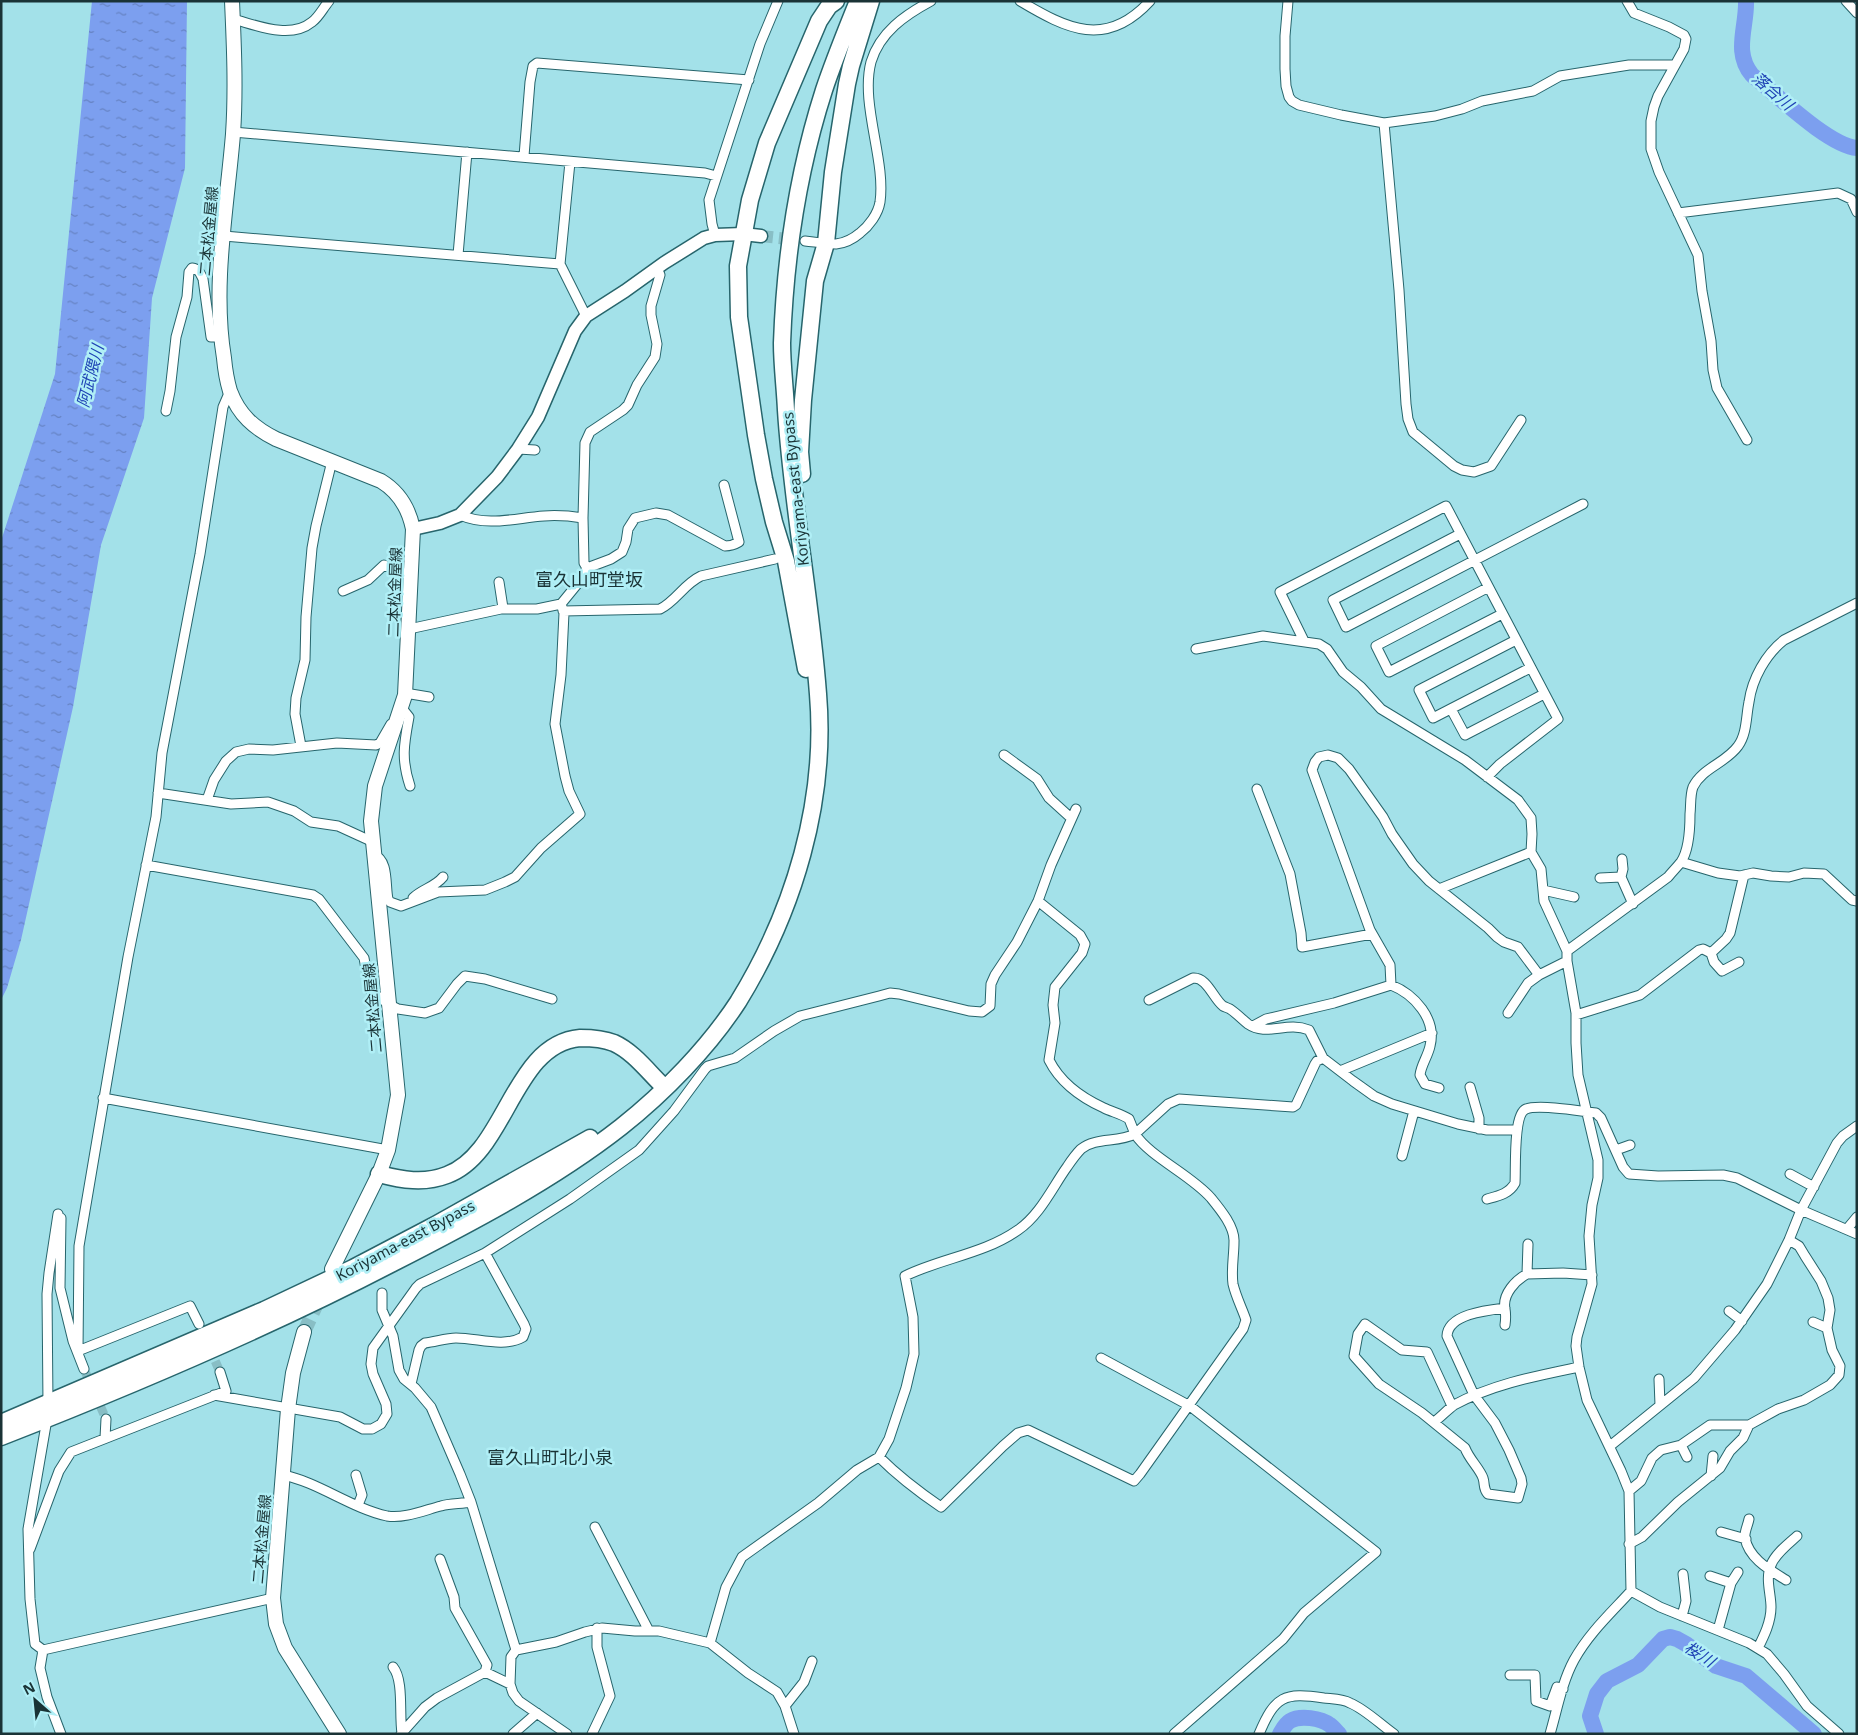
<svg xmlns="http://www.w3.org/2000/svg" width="1858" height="1735" font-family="'Noto Sans','Noto Sans JP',sans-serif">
	<defs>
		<pattern id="water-ripples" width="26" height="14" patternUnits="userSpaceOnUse" patternTransform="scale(1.25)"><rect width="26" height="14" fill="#7c9fef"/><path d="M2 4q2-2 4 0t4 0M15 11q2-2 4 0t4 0" fill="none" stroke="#6582c2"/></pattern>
	</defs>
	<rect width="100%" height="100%" fill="#a3e1e9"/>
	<path fill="url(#water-ripples)" d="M 92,1 L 187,1 L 185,168 L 152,298 L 144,418 L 101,545 L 73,707 L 21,940 L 7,988 L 1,1000 L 1,541 L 55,374 Z"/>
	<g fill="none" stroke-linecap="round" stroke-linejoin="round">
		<path stroke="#7c9fef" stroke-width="16" d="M 1746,1 C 1747,27 1733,52 1752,75 C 1776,94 1829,146 1857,148
			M 1280,1734 C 1283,1729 1285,1724 1290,1721 C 1300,1715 1321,1718 1330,1725 C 1333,1727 1336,1731 1339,1734
			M 1596,1734 L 1590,1716 L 1597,1694 L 1607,1681 L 1638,1665 L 1663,1639 L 1670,1637 L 1677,1639 L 1686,1644 L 1716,1666 L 1746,1676 L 1814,1734"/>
		<path stroke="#88bec5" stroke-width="9" stroke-dasharray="9 4.5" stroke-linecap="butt" d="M 199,1324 L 220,1372
			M 84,1369 L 106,1419"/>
		<path stroke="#88bec5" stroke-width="12" stroke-dasharray="12 6" stroke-linecap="butt" d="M 761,236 L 798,240"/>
		<path stroke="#88bec5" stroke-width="14" stroke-dasharray="14 7" stroke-linecap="butt" d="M 304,1332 L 321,1295"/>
		<defs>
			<path id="street" d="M 1020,1 C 1067,29 1106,49 1150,1
				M 1288,1 L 1285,36 L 1285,69 L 1286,86 L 1289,97 L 1292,101 L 1299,105 L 1341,115 L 1384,123 L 1435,116 L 1462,109 L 1482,101 L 1533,91 L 1560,76 L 1629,65 L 1674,65
				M 1627,1 L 1634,13 L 1669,27 L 1684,35 L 1686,39 L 1684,49 L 1658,96 L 1654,107 L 1651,121 L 1651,149 L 1659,172 L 1698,255 L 1702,291 L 1711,341 L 1713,370 L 1717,388 L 1747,440
				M 1846,1 L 1857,13
				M 233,19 C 256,25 290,40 312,22 C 319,17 323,8 329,1
				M 1384,123 L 1399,290 L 1406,404 L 1408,419 L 1413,432 L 1454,466 L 1462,470 L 1474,472 L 1491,466 L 1521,420
				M 233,132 L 705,173 L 716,176
				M 524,156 L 530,82 L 533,66 L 537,63 L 749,80
				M 570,162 L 560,264 L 586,316
				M 1678,213 L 1838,193 L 1851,199 L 1857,212
				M 715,235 L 712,224 L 709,200 L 760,44 L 778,1
				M 224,236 L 560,264
				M 805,241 C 815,242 826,244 836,244 C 845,243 853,239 860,233 C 869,226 878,214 880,202 C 886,160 860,104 871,62 C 880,32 905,15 931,1
				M 458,255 L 467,152
				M 166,411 L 170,391 L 176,337 L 187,297 L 189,272 L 192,268 C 199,269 200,273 203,279 L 211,337 L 220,337
				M 518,449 L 535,450
				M 460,515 C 488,527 515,518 544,516 C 557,515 570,516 583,518
				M 1460,534 L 1333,600 L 1346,627 L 1583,504
				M 587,568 L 584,563 L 583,518 L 585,443 L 590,432 L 623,410 L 628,405 L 637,385 L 655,357 L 657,344 L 651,315 L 651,306 L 660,275 L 657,268
				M 499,582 L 503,608
				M 1487,588 L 1376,646 L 1389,672 L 1502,614
				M 343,591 L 368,580 L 384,565 L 411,576
				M 561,604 L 579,582 L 587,568 L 611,559 L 622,552 L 626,542 L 628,529 L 635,518 L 656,513 L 668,515 L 725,546 C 731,546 734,545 739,542 L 724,485
				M 563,611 L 660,609 C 676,601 684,584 701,576 L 775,559
				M 1516,640 L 1419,690 L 1433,718 L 1530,668
				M 1304,641 L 1280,592 L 1446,506 L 1558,719 L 1500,764 L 1487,777
				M 1196,649 L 1263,636 L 1319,644 L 1327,649 L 1343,672 L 1361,687 L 1381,709 L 1465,760 L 1518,800 L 1531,818 L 1532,834 L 1531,852 L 1541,869 L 1544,901 L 1567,951 L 1567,961 L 1576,1013 L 1576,1043 L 1578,1075 L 1598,1160 L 1598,1178 L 1592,1205 L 1589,1236 L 1592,1284 L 1577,1337 L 1576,1346 L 1579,1367 L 1587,1400 L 1621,1471 L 1629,1491 L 1631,1591 C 1611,1613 1589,1633 1574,1660 C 1562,1682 1557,1710 1550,1734
				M 405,693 L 429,697
				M 401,707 L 409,717 C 404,744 401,759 410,786
				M 1451,709 L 1465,735 L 1544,694
				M 301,746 L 295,714 L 296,698 L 305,660 L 306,617 L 312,548 L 316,526 L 332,461
				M 1004,755 L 1037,779 L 1049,798 L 1071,818
				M 1257,789 L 1290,874 L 1301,933 L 1302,947 L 1372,934
				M 158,793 L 231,804 L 268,802 L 294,811 L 311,822 L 338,826 L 373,842
				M 207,800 L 214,780 L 226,761 L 236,752 L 249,749 L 273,750 L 337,743 L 376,745 L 380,743 L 391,724
				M 374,855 C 389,860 385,886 388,899 L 390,902 L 401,906 L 438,892 L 485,890 L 505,882 L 515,877 L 541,848 L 580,814 L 569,791 L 565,776 L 555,724 L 561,675 L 564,613 L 561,604 L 537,609 L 501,609 L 409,629
				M 1622,859 L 1623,869 L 1621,877 L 1633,904
				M 1681,862 L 1718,873 L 1740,876 L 1753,873 L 1771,876 L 1789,877 L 1804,873 L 1824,874 L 1852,900 L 1857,901
				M 146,865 L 313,895 L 319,899 L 364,958 L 370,990 L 388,1004 L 398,1009 L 425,1013 L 439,1008 L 457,984 L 465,976 L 485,979 L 552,999
				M 1600,878 L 1621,877
				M 1439,889 L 1531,852
				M 1543,890 L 1574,897
				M 413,898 C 422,889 435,887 443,877
				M 1038,901 L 1080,935 L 1085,944 L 1082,953 L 1055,987 L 1053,1005 L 1055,1023 L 1049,1060 C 1060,1082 1082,1098 1104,1108 C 1112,1112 1122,1114 1129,1119 L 1135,1134 L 1168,1104 L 1179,1099 L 1293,1107 L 1296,1105 L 1315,1064 L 1317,1061 L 1323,1058
				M 1567,951 L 1668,877 C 1672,872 1677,867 1681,862 C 1689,850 1690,828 1690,814 C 1691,805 1690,795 1693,787 C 1702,768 1726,763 1738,746 C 1747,734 1746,716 1749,702 C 1752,679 1766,654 1784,640 L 1857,603
				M 1711,953 L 1714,962 L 1722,971 L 1739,962
				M 1149,1000 L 1193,978 C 1207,977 1213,998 1223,1006 C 1225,1007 1228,1008 1230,1009 C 1236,1013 1242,1019 1248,1024 C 1267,1037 1286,1021 1309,1030 L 1323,1058 L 1353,1081 L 1374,1096 L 1392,1104 L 1458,1124 L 1487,1130 L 1517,1130
				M 1508,1013 L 1528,983 L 1539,975 L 1567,961
				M 1576,1015 L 1640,995 L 1699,950 L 1703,949 L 1711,953 L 1726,939 L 1730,933 L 1744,875
				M 1253,1026 L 1266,1019 L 1334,1003 L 1391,985
				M 1340,1071 L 1432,1033
				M 1470,1087 L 1479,1118 L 1479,1129
				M 1439,1088 L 1425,1084 L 1420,1075 C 1421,1065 1428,1056 1430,1046 C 1437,1019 1414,994 1391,985 L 1390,965 L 1370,930 L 1312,770 L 1315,762 L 1319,757 L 1328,755 L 1338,758 L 1349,769 L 1383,817 L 1392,834 L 1413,864 L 1429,881 L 1488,928 L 1497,937 L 1504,942 L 1518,947 L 1539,975
				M 103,1098 L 388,1150
				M 1616,1150 L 1630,1145
				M 1402,1156 L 1414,1111
				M 1790,1174 L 1814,1187
				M 1487,1199 C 1498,1196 1509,1194 1515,1183 C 1516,1169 1513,1114 1526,1109 C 1538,1104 1581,1111 1596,1113 L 1601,1118 L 1623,1167 L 1629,1174 L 1658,1176 L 1723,1175 L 1737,1178 L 1801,1210 L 1857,1234
				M 61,1218 L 60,1288 L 73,1341 L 84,1369
				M 1847,1229 L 1857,1217
				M 1527,1274 L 1528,1244
				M 382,1293 L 382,1310 L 393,1336 L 399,1370 L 404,1379 L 415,1388 L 431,1407 L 460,1474 L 471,1502 L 516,1650 L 511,1657 L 510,1684 L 513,1693 L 519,1701 L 567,1734
				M 1729,1311 L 1742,1321
				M 1813,1322 L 1827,1328
				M 199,1324 L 190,1306 L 78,1351 L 79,1246 L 128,957 L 156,817 L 162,753 L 200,554 L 223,407 L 230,391
				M 1505,1325 C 1506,1318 1506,1315 1505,1309 C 1502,1294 1516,1280 1527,1274 L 1563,1273 L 1592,1275
				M 1101,1358 L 1190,1406 L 1376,1552 L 1304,1613 L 1283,1639 L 1174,1734
				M 1659,1379 L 1660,1405
				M 411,1384 L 419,1350 L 421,1346 L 425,1343 C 435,1342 446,1338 456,1338 C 478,1338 503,1348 523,1337 L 526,1329 L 524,1324 L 485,1253
				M 214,1395 L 340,1417 L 363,1429 L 372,1429 L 381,1424 L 387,1414 L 386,1404 L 373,1374 L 371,1364 L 373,1348 L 416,1288 L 420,1284 L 485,1253 L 570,1199 L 639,1150 L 674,1111 L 705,1069 L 708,1066 L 735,1058 L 774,1031 L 800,1016 L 879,996 L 890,993 L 899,994 L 969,1011 L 982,1012 L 990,1006 L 991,984 L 995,975 L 1017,942 L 1038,901 L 1051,865 L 1076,809
				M 48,1404 L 47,1294 L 49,1273 L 58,1214
				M 1452,1406 L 1427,1352 L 1402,1350 L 1365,1324 L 1358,1334 L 1354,1356 L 1379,1384 L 1422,1413 L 1465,1448 C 1469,1459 1480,1469 1483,1478 C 1485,1484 1483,1489 1488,1494 L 1518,1498 L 1522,1484 L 1521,1478 L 1509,1450 L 1495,1423 L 1474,1395 L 1447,1336 C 1448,1314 1488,1310 1505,1308
				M 47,1419 L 28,1529 L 30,1599 L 35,1644 L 43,1650 L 40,1668 L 47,1697 L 61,1734
				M 1434,1422 C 1441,1417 1447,1410 1454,1405 C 1493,1384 1536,1376 1579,1367
				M 105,1438 L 106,1419
				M 1681,1445 L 1687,1457
				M 1610,1446 L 1694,1378 L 1735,1330 L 1767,1284 L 1789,1240 L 1801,1210 L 1837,1143 L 1843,1136 L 1857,1126
				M 283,1475 C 318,1482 351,1508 387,1516 C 404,1519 425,1510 441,1506 C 450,1503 461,1504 471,1502
				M 356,1475 L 362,1495 L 358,1505
				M 1711,1476 L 1713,1456
				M 1629,1491 L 1641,1481 L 1652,1458 L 1661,1450 L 1681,1445 L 1710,1425 L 1749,1425 L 1778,1409 L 1804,1400 L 1830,1385 L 1839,1375 L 1840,1366 L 1832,1350 L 1827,1328 L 1830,1310 L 1828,1298 L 1821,1281 L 1805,1256 L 1799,1246 L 1789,1240
				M 1749,1519 C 1748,1525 1744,1532 1745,1538 C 1749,1559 1770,1570 1786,1580
				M 595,1527 L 649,1631
				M 1721,1532 L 1746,1539
				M 1629,1544 L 1642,1537 L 1678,1502 L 1720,1468 L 1730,1451 L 1743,1438 L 1749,1425
				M 30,1549 L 59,1471 L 71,1452 L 226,1391 L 220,1372
				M 440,1559 L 454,1597 L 455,1608 L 487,1665 L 485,1672
				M 1710,1576 L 1731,1583
				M 1631,1591 L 1660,1607 L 1749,1643 L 1767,1654 L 1784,1674 L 1807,1706 L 1839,1734
				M 1682,1616 L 1686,1601 L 1683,1574
				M 1718,1630 L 1731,1583 L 1738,1572
				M 710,1643 L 726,1587 L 742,1557 L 818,1503 L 857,1470 L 879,1457 L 889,1439 L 906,1388 L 914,1354 L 913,1317 L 905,1276 C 942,1258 984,1254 1018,1230 C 1040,1215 1052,1188 1067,1167 C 1071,1161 1076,1154 1081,1149 C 1096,1137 1117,1143 1135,1134 C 1150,1157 1191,1175 1211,1198 C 1220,1209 1235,1227 1234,1242 C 1234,1256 1231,1270 1233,1284 C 1236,1297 1242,1308 1246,1320 L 1243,1329 L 1140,1474 L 1134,1481 L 1028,1430 L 1018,1433 L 1003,1446 L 941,1507 C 919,1492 898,1476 879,1457
				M 1758,1648 C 1764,1636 1771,1622 1771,1607 C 1771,1594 1765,1578 1771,1565 C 1775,1554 1788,1544 1797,1536
				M 43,1650 L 273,1598
				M 516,1650 L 556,1642 L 585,1632 L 602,1628 L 635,1631 L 659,1631 L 710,1643 L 748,1673 L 777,1692 L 785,1706 L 794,1734
				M 393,1667 C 404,1680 399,1715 402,1733
				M 1510,1675 L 1535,1675 L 1536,1701 L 1550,1706 L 1557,1687 L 1563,1689
				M 785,1706 L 804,1682 L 812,1661
				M 401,1734 L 425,1707 L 437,1698 L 485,1672 L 510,1684
				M 513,1734 L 537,1713
				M 592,1734 L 610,1696 L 597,1647 L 597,1628
				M 1259,1734 C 1275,1696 1284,1692 1324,1698 C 1332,1699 1343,1699 1350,1703 C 1365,1709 1381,1725 1394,1734"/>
			<path id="secondary" d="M 413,529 L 440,523 L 460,515 L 497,477 L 518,449 L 538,417 L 575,331 L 586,316 L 625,291 L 664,263 L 704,238 L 715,235 L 743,234 L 761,236"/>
			<path id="primary" d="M 232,1 C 234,45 236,90 233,134 C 227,207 212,285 224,358 C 225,369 227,381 230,391 C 239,415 254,428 276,439 L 381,481 C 399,492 409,509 413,529 L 405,695 L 375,786 L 371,821 L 398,1095 L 388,1150 L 379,1174 L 332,1269
				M 304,1332 L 293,1373 L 288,1409 L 273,1598 L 276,1624 L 285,1648 L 339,1734"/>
			<path id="highway" d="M 802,474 L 800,452 L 803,400 L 815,281 L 826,243 L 833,172 L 847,84 L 851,66 L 871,1
				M 806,669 L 786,561 L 774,522 L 764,479 L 756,435 L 739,317 L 738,266 L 750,200 L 767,143 L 819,21 L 829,6 L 836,1
				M 379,1174 C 402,1180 424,1184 447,1175 C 507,1153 512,1044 580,1038 C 591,1038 604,1039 614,1043 C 634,1052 649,1073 665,1088
				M 1,1423 L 264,1310 L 353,1268 L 435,1225 L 590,1138
				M 1,1437 C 134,1385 266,1329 393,1263 C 471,1223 552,1181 621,1127 C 664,1093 708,1048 738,1002 C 794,911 827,801 818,694 C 811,599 792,505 786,410 C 785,388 782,365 782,343 C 785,259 798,171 824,90 C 834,60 846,31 858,1"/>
		</defs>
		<use href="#street" stroke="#27656c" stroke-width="11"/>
		<use href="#secondary" stroke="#27656c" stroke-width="15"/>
		<use href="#primary" stroke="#27656c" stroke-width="16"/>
		<use href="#highway" stroke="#27656c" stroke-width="19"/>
		<use href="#street" stroke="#fff" stroke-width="9"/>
		<use href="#secondary" stroke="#fff" stroke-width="12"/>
		<use href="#primary" stroke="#fff" stroke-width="14"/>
		<use href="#highway" stroke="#fff" stroke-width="16"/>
	</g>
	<g text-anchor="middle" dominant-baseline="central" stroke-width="5" stroke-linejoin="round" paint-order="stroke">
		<g font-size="15" fill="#1a3336" stroke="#b0eff6">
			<text transform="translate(208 231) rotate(-85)">二本松金屋線</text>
			<text transform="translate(795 489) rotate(-96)">Koriyama-east Bypass</text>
			<text transform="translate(394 592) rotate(-88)">二本松金屋線</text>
			<text transform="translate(372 1008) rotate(-95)">二本松金屋線</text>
			<text transform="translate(405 1240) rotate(-28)">Koriyama-east Bypass</text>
			<text transform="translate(261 1539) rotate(-85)">二本松金屋線</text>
		</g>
		<g font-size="16" font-style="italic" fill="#1f43b5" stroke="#b0eff6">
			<text transform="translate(1773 91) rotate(41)">落合川</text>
			<text transform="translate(90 376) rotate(-76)">阿武隈川</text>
			<text transform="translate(1700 1654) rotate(33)">桜川</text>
		</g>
		<g font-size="18" fill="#1a3336" stroke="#b0eff6">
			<text x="589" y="579">富久山町堂坂</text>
			<text x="550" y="1457">富久山町北小泉</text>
		</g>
	</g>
	<rect width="1858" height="1735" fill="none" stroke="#1a3336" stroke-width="5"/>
	<g transform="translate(35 1700) rotate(333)" stroke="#b0eff6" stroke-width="4" paint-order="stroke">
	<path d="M0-4L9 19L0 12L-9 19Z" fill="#1a3336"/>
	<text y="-8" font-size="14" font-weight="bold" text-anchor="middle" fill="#1a3336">N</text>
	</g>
</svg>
